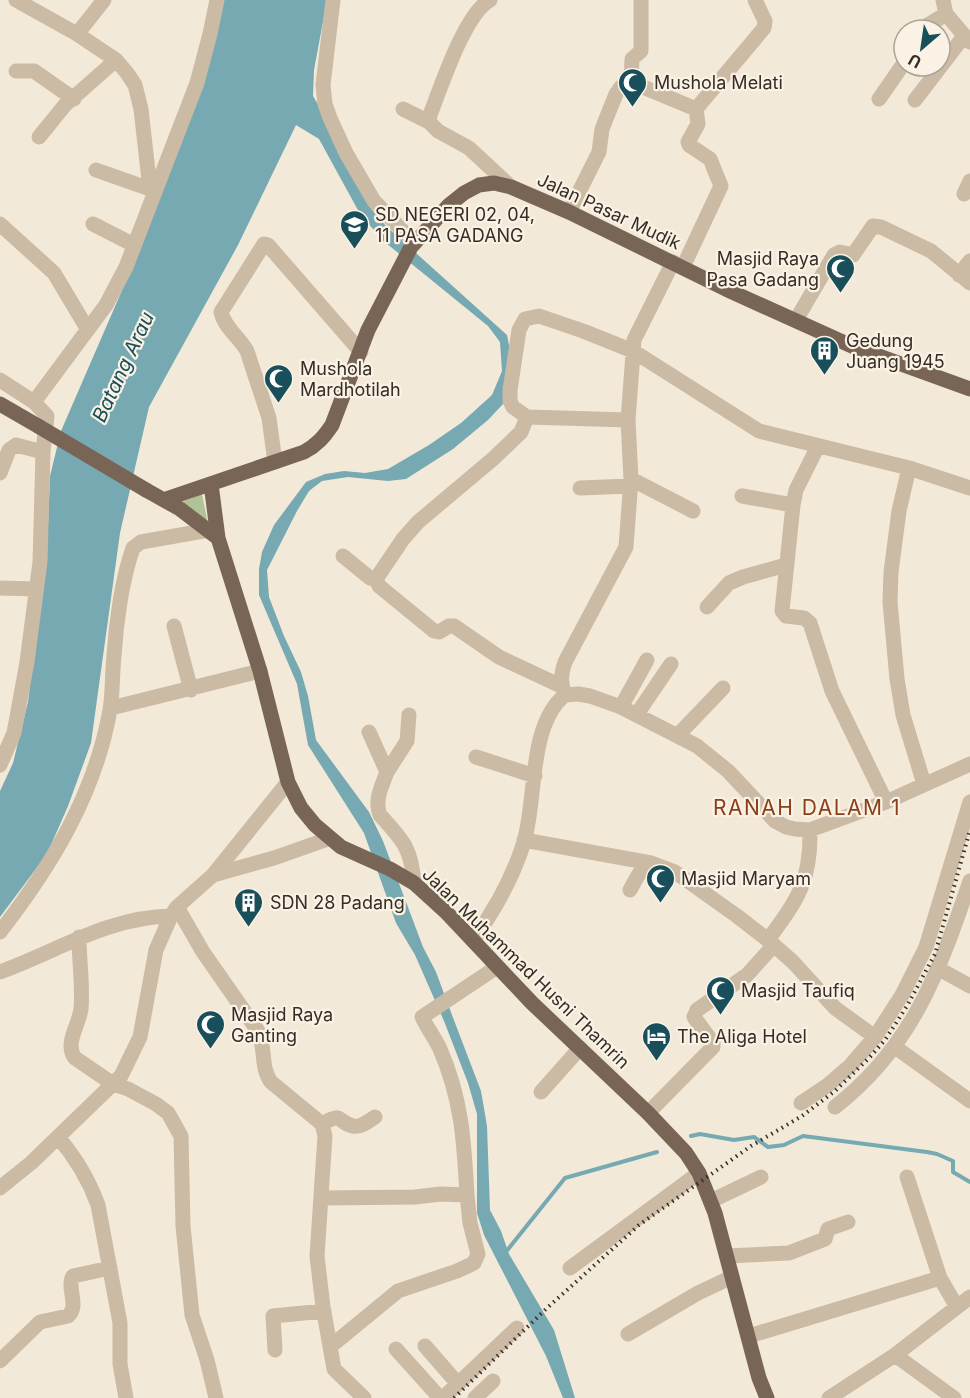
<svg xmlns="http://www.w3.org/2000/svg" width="970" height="1398" font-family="Inter,sans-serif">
	<rect width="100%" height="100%" fill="#f3e9d8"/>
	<path fill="#b0c298" d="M 202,494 L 208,524 L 179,503 Z"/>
	<path fill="#76a9b1" d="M 222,0 L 327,0 L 314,70 L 313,96 L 325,116 L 372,210 L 386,226 L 507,335 L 512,361 L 503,404 L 488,420 L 453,449 L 406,479 L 388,481 L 348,477 L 322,481 L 309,491 L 297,511 L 267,570 L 269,597 L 284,636 L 301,672 L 308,696 L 316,740 L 369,812 L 383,841 L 423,947 L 436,972 L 452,1015 L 481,1091 L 487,1126 L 490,1210 L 501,1231 L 509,1254 L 554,1330 L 575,1398 L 563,1398 L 546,1356 L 484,1235 L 477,1213 L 477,1114 L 468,1083 L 444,1021 L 415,955 L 396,923 L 364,833 L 308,745 L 297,684 L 259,595 L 259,569 L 262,552 L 274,525 L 306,482 L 325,474 L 344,471 L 365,473 L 388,469 L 429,445 L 461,423 L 492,395 L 502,371 L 500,342 L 488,326 L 381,239 L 359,212 L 319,139 L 296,125 L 238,245 L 149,407 L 120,533 L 91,743 L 68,806 L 47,854 L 0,917 L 0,791 L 13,763 L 28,702 L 47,551 L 50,476 L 61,431 L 143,242 L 210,62 Z"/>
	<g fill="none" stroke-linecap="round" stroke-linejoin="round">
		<path stroke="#76a9b1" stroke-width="4" d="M 691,1136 L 700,1134 L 734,1140 L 754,1137 L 768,1147 L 784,1145 L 803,1136 L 927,1152 L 937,1154 L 953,1161 L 953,1172 L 970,1182
			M 505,1253 L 565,1178 L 657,1152"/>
		<path stroke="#cbbaa4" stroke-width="15" d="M 16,0 L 77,34 L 116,60 L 127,73 L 135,85 L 141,109 L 150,189 L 155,192
			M 333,0 L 323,85 L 325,104 L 330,118 L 346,153 L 374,201 L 414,243
			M 490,0 C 465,13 441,87 430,115 L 429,122 L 438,131 L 469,148 L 511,187
			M 641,0 L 641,51 L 632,59 L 631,82 L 696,109
			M 943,0 L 946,14 L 970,42
			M 920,30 L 946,14
			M 77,34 L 104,0
			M 16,71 L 34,71 L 74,99
			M 879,99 L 904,63
			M 915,100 L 964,36
			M 403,109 L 429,122
			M 39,137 L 65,105 L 116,60
			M 96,170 L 150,189
			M 964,194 L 970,181
			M 569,212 L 599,152 L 602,129 L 616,94 L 621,87 L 631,82
			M 0,224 L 54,273 L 88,330
			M 93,224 L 134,245
			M 683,267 L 721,186 L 710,159 L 689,145 L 688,142 L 698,124 L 696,109 L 764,28 L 765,21 L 755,0
			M 959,275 L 970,261
			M 796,320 L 834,255 L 840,252 L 853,255 L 873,226 L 881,227 L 931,251 L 970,283
			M 0,380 L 34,402 L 47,416 L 43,452 L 40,562 L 27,662 L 14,733 L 0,765
			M 34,402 L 106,305 L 126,267 L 197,83 L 210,34 L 217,0
			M 527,417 L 521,432 L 494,458 L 418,522 L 403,539 L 376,579 L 379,586 L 434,631 L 439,632 L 449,626 L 454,626 L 499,657 L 561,686
			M 628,420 L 527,417 L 513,407 L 510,401 L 510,390 L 519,330 L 525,319 L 539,316 L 583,331 L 633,351 L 759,431 L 909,468 L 970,488
			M 818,446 L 796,490 L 793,505 L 782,611 L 786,616 L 804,618 L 810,623 L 832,691 L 886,802
			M 275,462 L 269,418 L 247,351 C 240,338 224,327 221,312 L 264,244 L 268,245 L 361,352
			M 909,468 L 899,511 L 891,572 L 890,602 L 897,679 L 903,715 L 924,784
			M 0,473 L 9,450 L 16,445 L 43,452
			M 631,479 L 693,511
			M 580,488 L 631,486
			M 742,496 L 793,505
			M 343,556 L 370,578 L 376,579
			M 0,588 L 36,589
			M 707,607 L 729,583 L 743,577 L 786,565
			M 174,626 L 191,690
			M 565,695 C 560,683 561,674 565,662 L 626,547 L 631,479 L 628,420 L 634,340 L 673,262
			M 621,707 L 647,660
			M 111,708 L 260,671
			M 637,714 L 671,664
			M 369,732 L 387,772 C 382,786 374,800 380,815 C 403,841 411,847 414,883
			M 678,735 L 723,688
			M 476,757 L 535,776
			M 387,772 L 407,741 L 409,715
			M 524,840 L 651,863 L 675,872 L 737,916 L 768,940 L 793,962 L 835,1008 L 875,1037
			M 213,875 L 274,858 L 328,839
			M 630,890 C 636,879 640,869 651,863
			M 177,907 L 203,952 L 258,1031 C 266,1047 260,1067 271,1082 L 322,1124 L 325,1136 L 317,1256 L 323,1307 L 334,1369 L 364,1398
			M 0,932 C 52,865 95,794 110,710 C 113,692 112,673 114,656 C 116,623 122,579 133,548 L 141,542 L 209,530
			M 79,937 C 79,960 83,986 81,1009 C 79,1025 64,1044 75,1058 L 113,1084 L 128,1089 L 156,1104 L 168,1113 L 181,1136 L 183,1226 L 192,1315 L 207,1360 L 216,1398
			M 473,940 C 495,910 513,877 524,842 C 537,798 528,725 565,695 L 578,694 L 590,696 L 621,707 L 697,746 L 728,771 L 775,821 L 786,827 L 795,829 L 810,830 L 886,802 L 970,764
			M 768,940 C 797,900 811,882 810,830
			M 939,969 L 970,986
			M 0,972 C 58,951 108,917 171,916
			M 895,1047 L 970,1101
			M 541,1092 L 580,1048
			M 801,1103 L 828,1085 L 850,1066 L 875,1037 L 902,995 L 926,947 L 970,802
			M 835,1107 C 914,1045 939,971 970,881
			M 648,1113 L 713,1047 L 713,1043 L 694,1017 L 697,1010 L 747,975 L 774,945
			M 322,1124 C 344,1111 336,1122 353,1126 C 360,1128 369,1121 375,1117
			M 58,1137 C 75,1157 89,1180 98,1205 L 120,1323 L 120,1364 L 126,1398
			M 907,1177 L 940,1278 L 957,1307
			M 0,1188 L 31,1163 L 121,1076 L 140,1037 L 156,950 L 171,916 L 177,907 L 213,875 L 288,782
			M 322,1198 L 415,1197 L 441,1194 L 467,1195 C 464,1141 462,1100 440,1049 C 435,1038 427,1028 422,1017 L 497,967
			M 711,1201 L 761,1177
			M 727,1256 L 789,1253 L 825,1239 L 828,1229 L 848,1222
			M 570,1268 L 699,1173
			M 628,1334 L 698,1293 L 732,1277
			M 749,1336 L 940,1278
			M 331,1346 L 398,1291 L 457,1271 L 474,1263 L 478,1254 L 470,1223 L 467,1195
			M 425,1346 L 458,1384
			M 396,1349 L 440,1398
			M 275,1350 L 273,1316 L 324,1311
			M 895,1355 L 954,1398
			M 0,1361 L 40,1322 L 68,1316 C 80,1306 66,1288 73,1276 L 110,1268
			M 443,1398 L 517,1328
			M 475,1398 L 493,1381
			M 829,1398 L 895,1355 L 970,1297"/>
		<path stroke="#796556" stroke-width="15" d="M 0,404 L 38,426
			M 211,484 L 218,538
			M 146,490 L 180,509 L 218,538 L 260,671 L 288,782 L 301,808 L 315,825 L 341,847 L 390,869 L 414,883 L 447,913 L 532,1003 L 648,1113 L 686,1153 L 699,1173 L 715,1213 L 759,1378 L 767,1398
			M 166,499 L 304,452 C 317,445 324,437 332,425 L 368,330 L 411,247 L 449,205 L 464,193 L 479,185 L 494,183 L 511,187 L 569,212 L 732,292 L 854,347 L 970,389"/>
		<path stroke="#362d26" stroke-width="4" stroke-dasharray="1.5 4.5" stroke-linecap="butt" d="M 454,1398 L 546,1309 L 639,1225 L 751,1146 L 802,1116 L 835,1091 L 870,1057 L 885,1040 L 907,1006 L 935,954 L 970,830"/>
		<path stroke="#796556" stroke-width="15" d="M 38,426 L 146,490"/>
	</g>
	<defs>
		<symbol id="mosque-pin" viewBox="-11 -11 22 30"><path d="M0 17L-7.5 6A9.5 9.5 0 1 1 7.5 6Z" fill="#194f5a" stroke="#faf2e5"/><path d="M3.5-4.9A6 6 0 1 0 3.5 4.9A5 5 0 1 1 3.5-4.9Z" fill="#fff"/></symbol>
		<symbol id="school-pin" viewBox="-11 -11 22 30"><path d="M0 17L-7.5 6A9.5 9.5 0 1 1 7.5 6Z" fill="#194f5a" stroke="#faf2e5"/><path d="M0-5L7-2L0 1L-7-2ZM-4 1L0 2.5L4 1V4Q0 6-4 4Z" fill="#fff"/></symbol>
		<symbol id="building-pin" viewBox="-11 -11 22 30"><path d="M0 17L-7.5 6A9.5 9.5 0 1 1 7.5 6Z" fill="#194f5a" stroke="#faf2e5"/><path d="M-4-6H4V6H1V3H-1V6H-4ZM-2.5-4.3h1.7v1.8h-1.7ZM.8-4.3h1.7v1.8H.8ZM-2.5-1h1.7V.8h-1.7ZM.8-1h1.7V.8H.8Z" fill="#fff"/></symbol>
		<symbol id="hotel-pin" viewBox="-11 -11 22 30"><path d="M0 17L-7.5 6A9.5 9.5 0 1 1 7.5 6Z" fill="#194f5a" stroke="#faf2e5"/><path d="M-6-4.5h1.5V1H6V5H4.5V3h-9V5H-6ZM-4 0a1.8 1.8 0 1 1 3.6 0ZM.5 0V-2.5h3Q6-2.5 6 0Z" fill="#fff"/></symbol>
	</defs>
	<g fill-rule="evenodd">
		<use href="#mosque-pin" x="616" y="66" width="33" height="45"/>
		<use href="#school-pin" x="338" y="208" width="33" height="45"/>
		<use href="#mosque-pin" x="824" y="252" width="33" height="45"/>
		<use href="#building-pin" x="808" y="334" width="33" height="45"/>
		<use href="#mosque-pin" x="262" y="362" width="33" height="45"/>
		<use href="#mosque-pin" x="644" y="862" width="33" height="45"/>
		<use href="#building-pin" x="232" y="886" width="33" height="45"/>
		<use href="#mosque-pin" x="704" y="974" width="33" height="45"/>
		<use href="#mosque-pin" x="194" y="1008" width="33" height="45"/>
		<use href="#hotel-pin" x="640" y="1020" width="33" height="45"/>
	</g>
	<g text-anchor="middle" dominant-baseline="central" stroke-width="4.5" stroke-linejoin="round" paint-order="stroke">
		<g font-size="18" fill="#362d26" stroke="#faf2e5" text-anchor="start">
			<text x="654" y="82">Mushola Melati</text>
			<text x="375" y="214">SD NEGERI 02, 04,<tspan x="375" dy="21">11 PASA GADANG</tspan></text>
			<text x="819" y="258" text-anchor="end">Masjid Raya<tspan x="819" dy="21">Pasa Gadang</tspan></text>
			<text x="846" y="340">Gedung<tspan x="846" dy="21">Juang 1945</tspan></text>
			<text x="300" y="368">Mushola<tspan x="300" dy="21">Mardhotilah</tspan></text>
			<text x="681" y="878">Masjid Maryam</text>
			<text x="270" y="902">SDN 28 Padang</text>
			<text x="741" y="990">Masjid Taufiq</text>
			<text x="231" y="1014">Masjid Raya<tspan x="231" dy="21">Ganting</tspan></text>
			<text x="677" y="1036">The Aliga Hotel</text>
		</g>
		<g font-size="18" fill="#362d26" stroke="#faf2e5">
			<text transform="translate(609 211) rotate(25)">Jalan Pasar Mudik</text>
			<text transform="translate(526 968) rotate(44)">Jalan Muhammad Husni Thamrin</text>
		</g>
		<g font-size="20" font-style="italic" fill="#194f5a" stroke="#faf2e5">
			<text transform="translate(123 367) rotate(-65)">Batang Arau</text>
		</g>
		<g font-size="21" letter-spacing="1.5" fill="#89401b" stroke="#faf2e5">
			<text x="807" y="807">RANAH DALAM 1</text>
		</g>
	</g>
	<g transform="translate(922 48) rotate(209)"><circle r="28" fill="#faf2e5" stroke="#aca399" stroke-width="1.5"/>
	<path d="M0-4.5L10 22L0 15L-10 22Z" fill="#194f5a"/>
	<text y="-9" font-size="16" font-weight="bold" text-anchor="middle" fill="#362d26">U</text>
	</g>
</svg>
